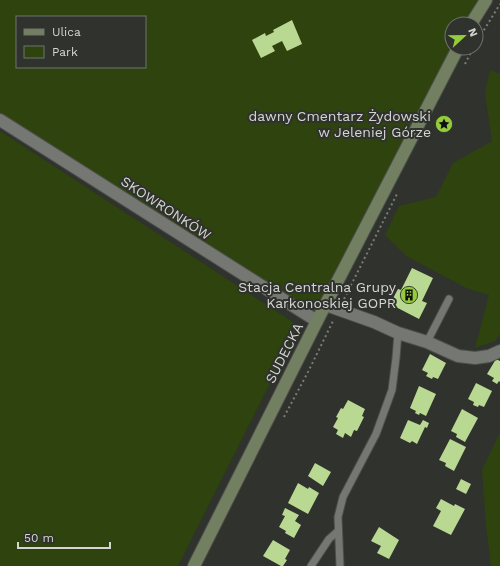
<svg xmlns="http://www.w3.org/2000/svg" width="500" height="566" font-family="'Work Sans',sans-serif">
	<rect width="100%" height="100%" fill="#2f322d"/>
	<path fill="#2f430f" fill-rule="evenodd" d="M 0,0 L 486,0 L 471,24 L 452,24 L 452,48 L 317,321 L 0,120 ZM 17,17 L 145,17 L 145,67 L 17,67 Z
		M 490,70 L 500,74 L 500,334 L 495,341 L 475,348 L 489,295 L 468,289 L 406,256 L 385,235 L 399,206 L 436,197 L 453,163 L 492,141 L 485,93 Z
		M 0,131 L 299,326 L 178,566 L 0,566 Z
		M 500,432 L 500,566 L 491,566 L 486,526 L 482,470 Z"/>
	<path fill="#b9d993" d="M 292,20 L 302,44 L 287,51 L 282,41 L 272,46 L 275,51 L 261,58 L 252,40 L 265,33 L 266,36 L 274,32 L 273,30 Z
		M 412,268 L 433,278 L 422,301 L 427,303 L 419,319 L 390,304 L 398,289 L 401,290 Z
		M 430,354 L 446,363 L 438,379 L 433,377 L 432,379 L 426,376 L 428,373 L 422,370 Z
		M 496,359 L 500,361 L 500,382 L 499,381 L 497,384 L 492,381 L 494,378 L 487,374 Z
		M 476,383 L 492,391 L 484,407 L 479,405 L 478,407 L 473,405 L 474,402 L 468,399 Z
		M 419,386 L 436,394 L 426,416 L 420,413 L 419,415 L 415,413 L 416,411 L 410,408 Z
		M 348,400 L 365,409 L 362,416 L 364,417 L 357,431 L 354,430 L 351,437 L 345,433 L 343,438 L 336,434 L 338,430 L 333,427 L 338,418 L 336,417 L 341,408 L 343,409 Z
		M 462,409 L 478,418 L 465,442 L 456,437 L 457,434 L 451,431 Z
		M 408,420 L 420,425 L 423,420 L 429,423 L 427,428 L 425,427 L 417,444 L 412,441 L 410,443 L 400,438 Z
		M 450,439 L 466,447 L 454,471 L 445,466 L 446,463 L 439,460 Z
		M 315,463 L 331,472 L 323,486 L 308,476 Z
		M 461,479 L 471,484 L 466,494 L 456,489 Z
		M 298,483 L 308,489 L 309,487 L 319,493 L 308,514 L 288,503 Z
		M 441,499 L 454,506 L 455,504 L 465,509 L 451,535 L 433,526 L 441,511 L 436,508 Z
		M 285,508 L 299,515 L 295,521 L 301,525 L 294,538 L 285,533 L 286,531 L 279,527 L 285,516 L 282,515 Z
		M 379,527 L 399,540 L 389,559 L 377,553 L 381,546 L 371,541 Z
		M 273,540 L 290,550 L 285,559 L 287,560 L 283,566 L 281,566 L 263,556 Z"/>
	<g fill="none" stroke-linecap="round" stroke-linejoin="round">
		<defs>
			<path id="lane" d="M 427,342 L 449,299
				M 311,566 L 329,539 L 338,531
				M 340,566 L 338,517 L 343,497 L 376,434 L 392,390 L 396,358 L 398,333"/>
			<path id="street" d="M 0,120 L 317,321
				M 326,305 L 374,322 L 398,333 L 427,342 L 458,356 L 475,358 L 489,356 L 500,351"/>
			<path id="secondary" d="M 471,24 L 486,0
				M 194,566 L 317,321 L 458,48"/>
		</defs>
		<use href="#lane" stroke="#4c4e4a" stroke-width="9"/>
		<use href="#street" stroke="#4c4e4a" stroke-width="14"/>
		<use href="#secondary" stroke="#4c4e4a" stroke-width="14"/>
		<path stroke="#7b7d79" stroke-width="2" stroke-dasharray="2 3" stroke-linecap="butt" d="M 476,43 L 500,4
			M 465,64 L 473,48
			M 344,299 L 397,194
			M 284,417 L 308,372 L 334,319"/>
		<use href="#lane" stroke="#747772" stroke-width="7"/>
		<use href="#street" stroke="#747772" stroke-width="12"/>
		<use href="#secondary" stroke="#727f61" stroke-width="12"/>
	</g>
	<defs>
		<symbol id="sight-disc" viewBox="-11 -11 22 22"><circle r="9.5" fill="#95cc3b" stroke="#2f322d"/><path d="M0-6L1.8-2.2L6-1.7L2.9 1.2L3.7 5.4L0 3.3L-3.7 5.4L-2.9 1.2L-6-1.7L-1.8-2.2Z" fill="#111"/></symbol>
		<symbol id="building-disc" viewBox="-11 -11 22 22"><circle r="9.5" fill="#95cc3b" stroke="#2f322d"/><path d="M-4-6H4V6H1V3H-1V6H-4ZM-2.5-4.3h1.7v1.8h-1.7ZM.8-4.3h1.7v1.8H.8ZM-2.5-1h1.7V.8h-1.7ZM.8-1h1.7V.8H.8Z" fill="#111"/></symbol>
	</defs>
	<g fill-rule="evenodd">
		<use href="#sight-disc" x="434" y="114" width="20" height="20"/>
		<use href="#building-disc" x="399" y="285" width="20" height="20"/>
	</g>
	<g text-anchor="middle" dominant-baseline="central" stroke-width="4" stroke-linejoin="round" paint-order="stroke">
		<g font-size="14" fill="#d5d6d3" stroke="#2f322d" text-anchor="end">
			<text x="431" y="116">dawny Cmentarz Żydowski<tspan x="431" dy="16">w Jeleniej Górze</tspan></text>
			<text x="396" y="287">Stacja Centralna Grupy<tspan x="396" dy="16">Karkonoskiej GOPR</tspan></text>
		</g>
		<g font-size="14" fill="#d5d6d3" stroke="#2f322d">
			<text transform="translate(166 208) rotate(33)">SKOWRONKÓW</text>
			<text transform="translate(284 353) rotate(-63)">SUDECKA</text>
		</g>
	</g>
	<rect x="16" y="16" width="130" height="52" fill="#2f322d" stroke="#71746f"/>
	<rect x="24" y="29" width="20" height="6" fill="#727f61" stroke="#71746f"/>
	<text x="52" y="36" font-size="12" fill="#d5d6d3">Ulica</text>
	<rect x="24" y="46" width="20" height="12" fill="#2f430f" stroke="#71746f"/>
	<text x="52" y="56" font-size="12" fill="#d5d6d3">Park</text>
	<g transform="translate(464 36) rotate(68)"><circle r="19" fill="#2f322d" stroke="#71746f"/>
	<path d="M0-3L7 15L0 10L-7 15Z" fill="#95cc3b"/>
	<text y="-6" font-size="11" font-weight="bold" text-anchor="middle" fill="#d5d6d3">N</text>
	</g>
	<path d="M18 542v6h92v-6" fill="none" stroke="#d5d6d3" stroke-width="2"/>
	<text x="24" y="542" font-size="12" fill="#d5d6d3" stroke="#2f322d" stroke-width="3" paint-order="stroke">50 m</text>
</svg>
